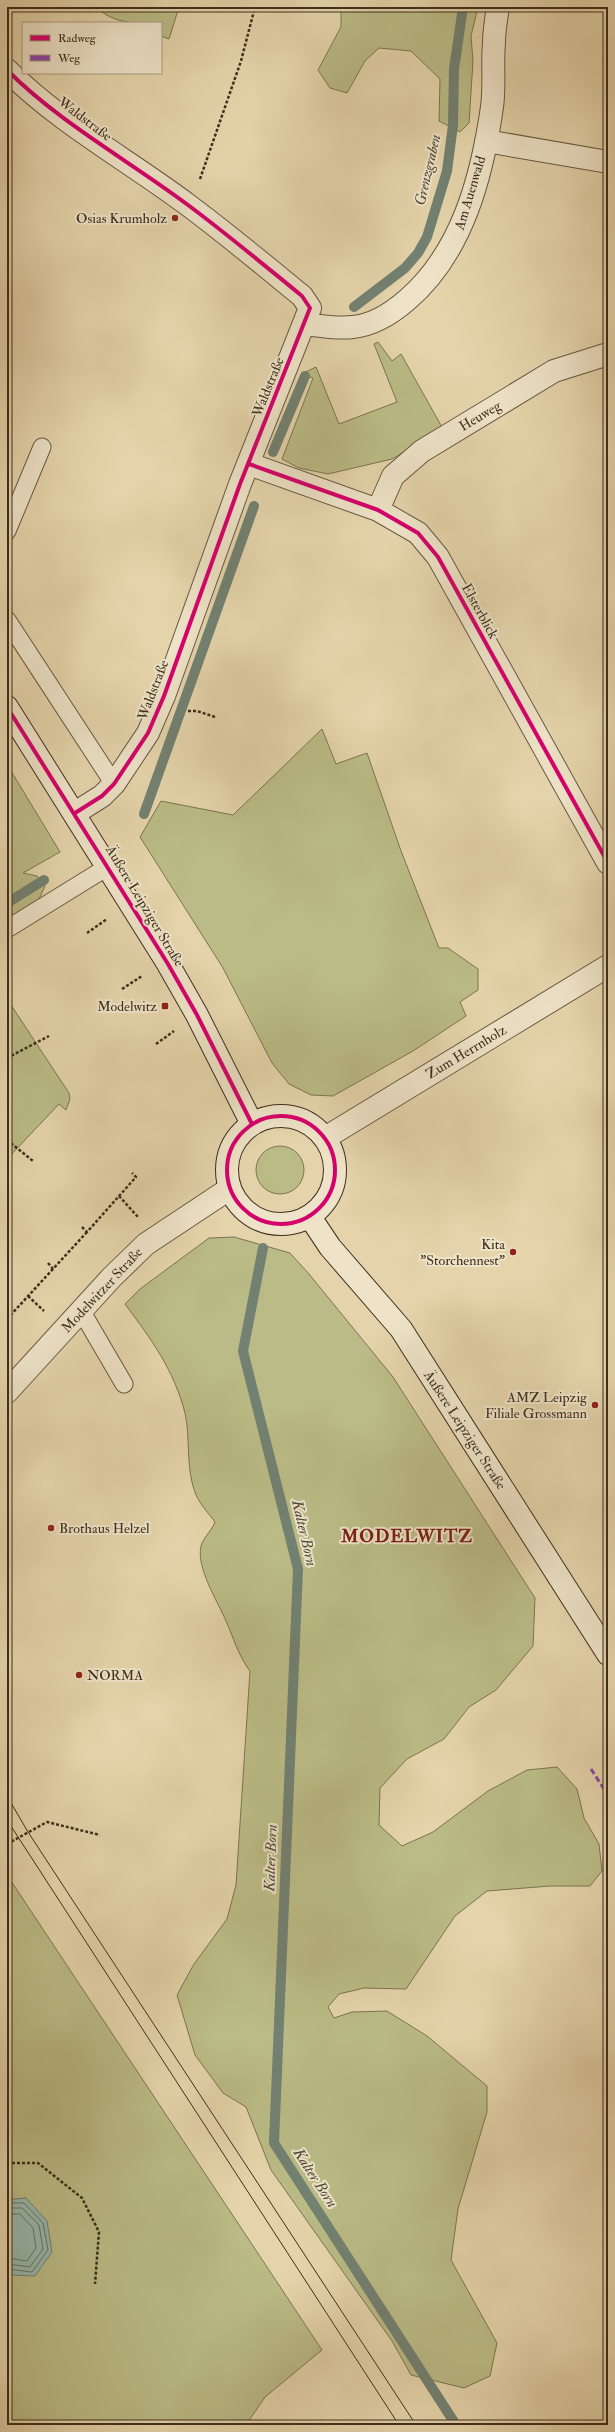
<svg xmlns="http://www.w3.org/2000/svg" width="615" height="2432" font-family="'IM FELL Double Pica',serif">
	<rect width="100%" height="100%" fill="#e5d4ab"/>
	<filter id="stains"><feTurbulence type="fractalNoise" baseFrequency=".005" numOctaves="4"/><feColorMatrix values="0 0 0 0 .2 0 0 0 0 .09 0 0 0 0 .02 0 0 0 .5 -.17"/></filter>
	<radialGradient id="worn" r=".72"><stop offset=".6" stop-color="#630" stop-opacity="0"/><stop offset="1" stop-color="#630" stop-opacity=".3"/></radialGradient>
	<path fill="#babb86" stroke="#7c7451" d="M 96,7 L 179,7 L 169,39 L 161,36 L 161,23 C 136,23 115,25 96,7 Z
		M 341,7 L 478,7 L 471,36 L 473,61 L 469,123 L 460,132 L 439,121 L 440,79 L 411,51 L 379,48 L 365,61 L 347,93 L 330,88 L 318,70 L 341,27 Z
		M 378,342 L 392,361 L 401,354 L 443,429 L 392,459 L 328,474 L 299,468 L 282,459 L 313,378 L 301,374 L 316,367 L 339,424 L 397,402 L 374,344 Z
		M 322,729 L 336,764 L 367,753 L 401,851 L 439,948 L 448,948 L 478,969 L 478,990 L 460,1002 L 466,1016 L 413,1051 L 333,1096 L 311,1095 L 289,1084 L 272,1063 L 223,968 L 140,837 L 161,801 L 233,815 Z
		M 8,766 L 60,852 L 23,873 L 37,876 L 45,886 L 39,899 L 7,920 Z
		M 7,999 L 69,1093 L 70,1099 L 66,1110 L 59,1104 L 7,1159 Z
		M256 1170a24 24 0 1 1 48 0a24 24 0 1 1-48 0Z
		M 234,1237 L 290,1253 L 309,1274 L 393,1377 L 535,1598 L 533,1646 L 496,1690 L 469,1707 L 444,1739 L 407,1759 L 380,1788 L 379,1825 L 402,1846 L 433,1832 L 488,1791 L 527,1770 L 557,1767 L 577,1789 L 584,1818 L 599,1844 L 602,1871 L 590,1886 L 550,1886 L 487,1891 L 455,1916 L 406,1989 L 364,1988 L 339,1994 L 328,2007 L 334,2018 L 352,2012 L 387,2011 L 427,2036 L 487,2086 L 487,2112 L 458,2209 L 451,2260 L 497,2343 L 490,2376 L 464,2388 L 411,2375 L 392,2341 L 271,2170 L 246,2107 L 223,2093 L 195,2055 L 177,1995 L 194,1964 L 227,1919 L 236,1885 L 250,1671 C 238,1655 234,1639 226,1621 C 218,1602 196,1568 201,1546 C 203,1538 212,1530 215,1522 C 209,1514 200,1504 196,1495 C 185,1468 191,1440 185,1413 C 174,1370 151,1339 125,1304 L 140,1289 L 209,1238 Z
		M 7,1875 L 322,2350 L 265,2397 L 246,2425 L 7,2425 L 7,2272 L 10,2275 L 26,2198 L 7,2200 Z"/>
	<path fill="#96b8ac" stroke="#728172" d="M 26,2198 L 47,2221 L 52,2252 L 35,2276 L 10,2275 L 7,2272 L 7,2200 Z"/>
	<g fill="none" stroke-linecap="round" stroke-linejoin="round">
		<path stroke="#6a7364" stroke-width="1" d="M 7,2203 L 24,2203 L 43,2223 L 48,2250 L 32,2272 L 7,2269
			M 7,2208 L 22,2208 L 39,2225 L 43,2249 L 30,2267 L 7,2264
			M 7,2214 L 20,2214 L 33,2228 L 36,2248 L 27,2261 L 7,2258"/>
		<path stroke="#728172" stroke-width="10" d="M 354,307 L 405,268 L 418,253 L 427,237 L 447,171 L 453,125 L 454,69 L 463,7
			M 273,452 L 305,376
			M 144,814 L 254,506
			M 7,903 L 44,880
			M 263,1248 L 243,1351 L 298,1569 L 274,2143 L 456,2425"/>
		<defs>
			<path id="lane" d="M 7,531 L 42,447
				M 7,620 L 114,784
				M 7,929 L 109,866
				M 82,1312 L 124,1384"/>
			<path id="street" d="M 7,70 C 60,123 128,160 188,205 C 227,234 264,265 302,296 L 310,308 L 240,484 L 164,696 L 148,733 L 114,784 L 102,796 L 75,813
				M 486,141 L 608,162
				M 305,324 C 321,326 337,329 353,327 C 373,325 392,313 407,300 C 462,253 482,177 492,107 C 495,86 492,64 494,43 C 494,31 496,19 498,7
				M 249,464 L 378,510 L 418,533 L 438,557 L 608,863
				M 378,510 L 393,476 L 422,451 L 554,371 L 608,354
				M 325,1138 L 608,966
				M 7,1392 L 112,1277 L 146,1244 L 229,1189"/>
			<path id="secondary" d="M 7,707 L 168,964 L 197,1015 L 252,1124
				M227 1170a54 54 0 1 1 108 0a54 54 0 1 1-108 0Z
				M 310,1217 L 330,1247 L 401,1329 L 608,1654"/>
		</defs>
		<use href="#lane" stroke="#675840" stroke-width="19"/>
		<use href="#street" stroke="#675840" stroke-width="24"/>
		<use href="#secondary" stroke="#3d2e1c" stroke-width="24"/>
		<path stroke="#3d2e1c" stroke-width="2.5" stroke-dasharray="3 2" stroke-linecap="butt" d="M 200,179 L 241,61 L 255,7
			M 188,711 L 197,711 L 215,717
			M 87,933 L 107,919
			M 122,989 L 142,976
			M 156,1044 L 174,1031
			M 7,1058 L 49,1036
			M 7,1140 L 33,1161
			M 119,1196 L 138,1217
			M 82,1227 L 87,1232 L 136,1177 L 132,1173
			M 48,1263 L 53,1269 L 87,1232
			M 28,1296 L 44,1311
			M 7,1319 L 53,1269
			M 7,1844 L 47,1822 L 100,1835
			M 7,2163 L 38,2163 L 82,2198 L 99,2232 L 95,2284"/>
		<use href="#lane" stroke="#eee3c8" stroke-width="17"/>
		<use href="#street" stroke="#eee3c8" stroke-width="22"/>
		<use href="#secondary" stroke="#eee3c8" stroke-width="22"/>
		<path stroke="#3d2e1c" stroke-width="1" d="M 7,1796 L 28,1832 L 416,2425
			M 7,1820 L 399,2425"/>
		<path stroke="#8e44ad" stroke-width="3" stroke-dasharray="6 3" stroke-linecap="butt" d="M 591,1769 L 608,1795"/>
		<defs>
			<path id="cycleway" d="M 7,70 C 60,123 128,160 188,205 C 227,234 264,265 302,296 L 310,308 L 240,484 L 164,696 L 148,733 L 114,784 L 102,796 L 75,813
				M 249,464 L 378,510 L 418,533 L 438,557 L 608,863
				M 7,707 L 168,964 L 197,1015 L 252,1124
				M227 1170a54 54 0 1 1 108 0a54 54 0 1 1-108 0Z"/>
		</defs>
		<use href="#cycleway" stroke="#eee3c8" stroke-width="6"/>
		<use href="#cycleway" stroke="#d6006c" stroke-width="4"/>
	</g>
	<g fill="#8f2418" stroke="#eee3c8" stroke-width="1.5">
		<circle cx="175" cy="218" r="4"/>
		<rect x="161" y="1002" width="8" height="8" rx="2"/>
		<circle cx="513" cy="1252" r="4"/>
		<circle cx="595" cy="1405" r="4"/>
		<circle cx="51" cy="1528" r="4"/>
		<circle cx="79" cy="1675" r="4"/>
	</g>
	<g text-anchor="middle" dominant-baseline="central" stroke-width="4" stroke-linejoin="round" paint-order="stroke">
		<g font-size="14" fill="#3d2e1c" stroke="#eee3c8">
			<text transform="translate(85 119) rotate(37)">Waldstraße</text>
			<text transform="translate(470 193) rotate(-73)">Am Auenwald</text>
			<text transform="translate(268 387) rotate(-68)">Waldstraße</text>
			<text transform="translate(480 416) rotate(-31)">Heuweg</text>
			<text transform="translate(480 611) rotate(61)">Elsterblick</text>
			<text transform="translate(153 690) rotate(-69)">Waldstraße</text>
			<text transform="translate(145 906) rotate(59)">Äußere Leipziger Straße</text>
			<text transform="translate(466 1052) rotate(-31)">Zum Herrnholz</text>
			<text transform="translate(102 1290) rotate(-47)">Modelwitzer Straße</text>
			<text transform="translate(465 1430) rotate(57)">Äußere Leipziger Straße</text>
		</g>
		<g font-size="14" fill="#3d2e1c" stroke="#eee3c8" text-anchor="end">
			<text x="167" y="218">Osias Krumholz</text>
			<text x="157" y="1006">Modelwitz</text>
			<text x="505" y="1244">Kita<tspan x="505" dy="16">"Storchennest"</tspan></text>
			<text x="587" y="1397">AMZ Leipzig<tspan x="587" dy="16">Filiale Grossmann</tspan></text>
			<text x="59" y="1528" text-anchor="start">Brothaus Helzel</text>
			<text x="87" y="1675" text-anchor="start">NORMA</text>
		</g>
		<g font-size="15" font-style="italic" fill="#4f4a39" stroke="#eee3c8">
			<text transform="translate(428 170) rotate(-77)">Grenzgraben</text>
			<text transform="translate(304 1533) rotate(77)">Kalter Born</text>
			<text transform="translate(271 1858) rotate(-88)">Kalter Born</text>
			<text transform="translate(315 2178) rotate(57)">Kalter Born</text>
		</g>
		<g font-size="18" font-weight="bold" letter-spacing="1" fill="#7a1f14" stroke="#eee3c8">
			<text x="407" y="1536">MODELWITZ</text>
		</g>
	</g>
	<rect width="615" height="2432" fill="none" stroke="#e5d4ab" stroke-width="24"/>
	<rect x="8" y="8" width="599" height="2416" fill="none" stroke="#3d2e1c" stroke-width="2"/>
	<rect x="12" y="12" width="591" height="2408" fill="none" stroke="#3d2e1c"/>
	<rect x="22" y="22" width="140" height="52" fill="#eee3c8" stroke="#a79b83"/>
	<rect x="30" y="35" width="20" height="6" fill="#d6006c" stroke="#a79b83"/>
	<text x="58" y="42" font-size="12" fill="#3d2e1c">Radweg</text>
	<rect x="30" y="55" width="20" height="6" fill="#8e44ad" stroke="#a79b83"/>
	<text x="58" y="62" font-size="12" fill="#3d2e1c">Weg</text>
	<rect width="100%" height="100%" filter="url(#stains)"/>
	<rect width="100%" height="100%" fill="url(#worn)"/>
</svg>
